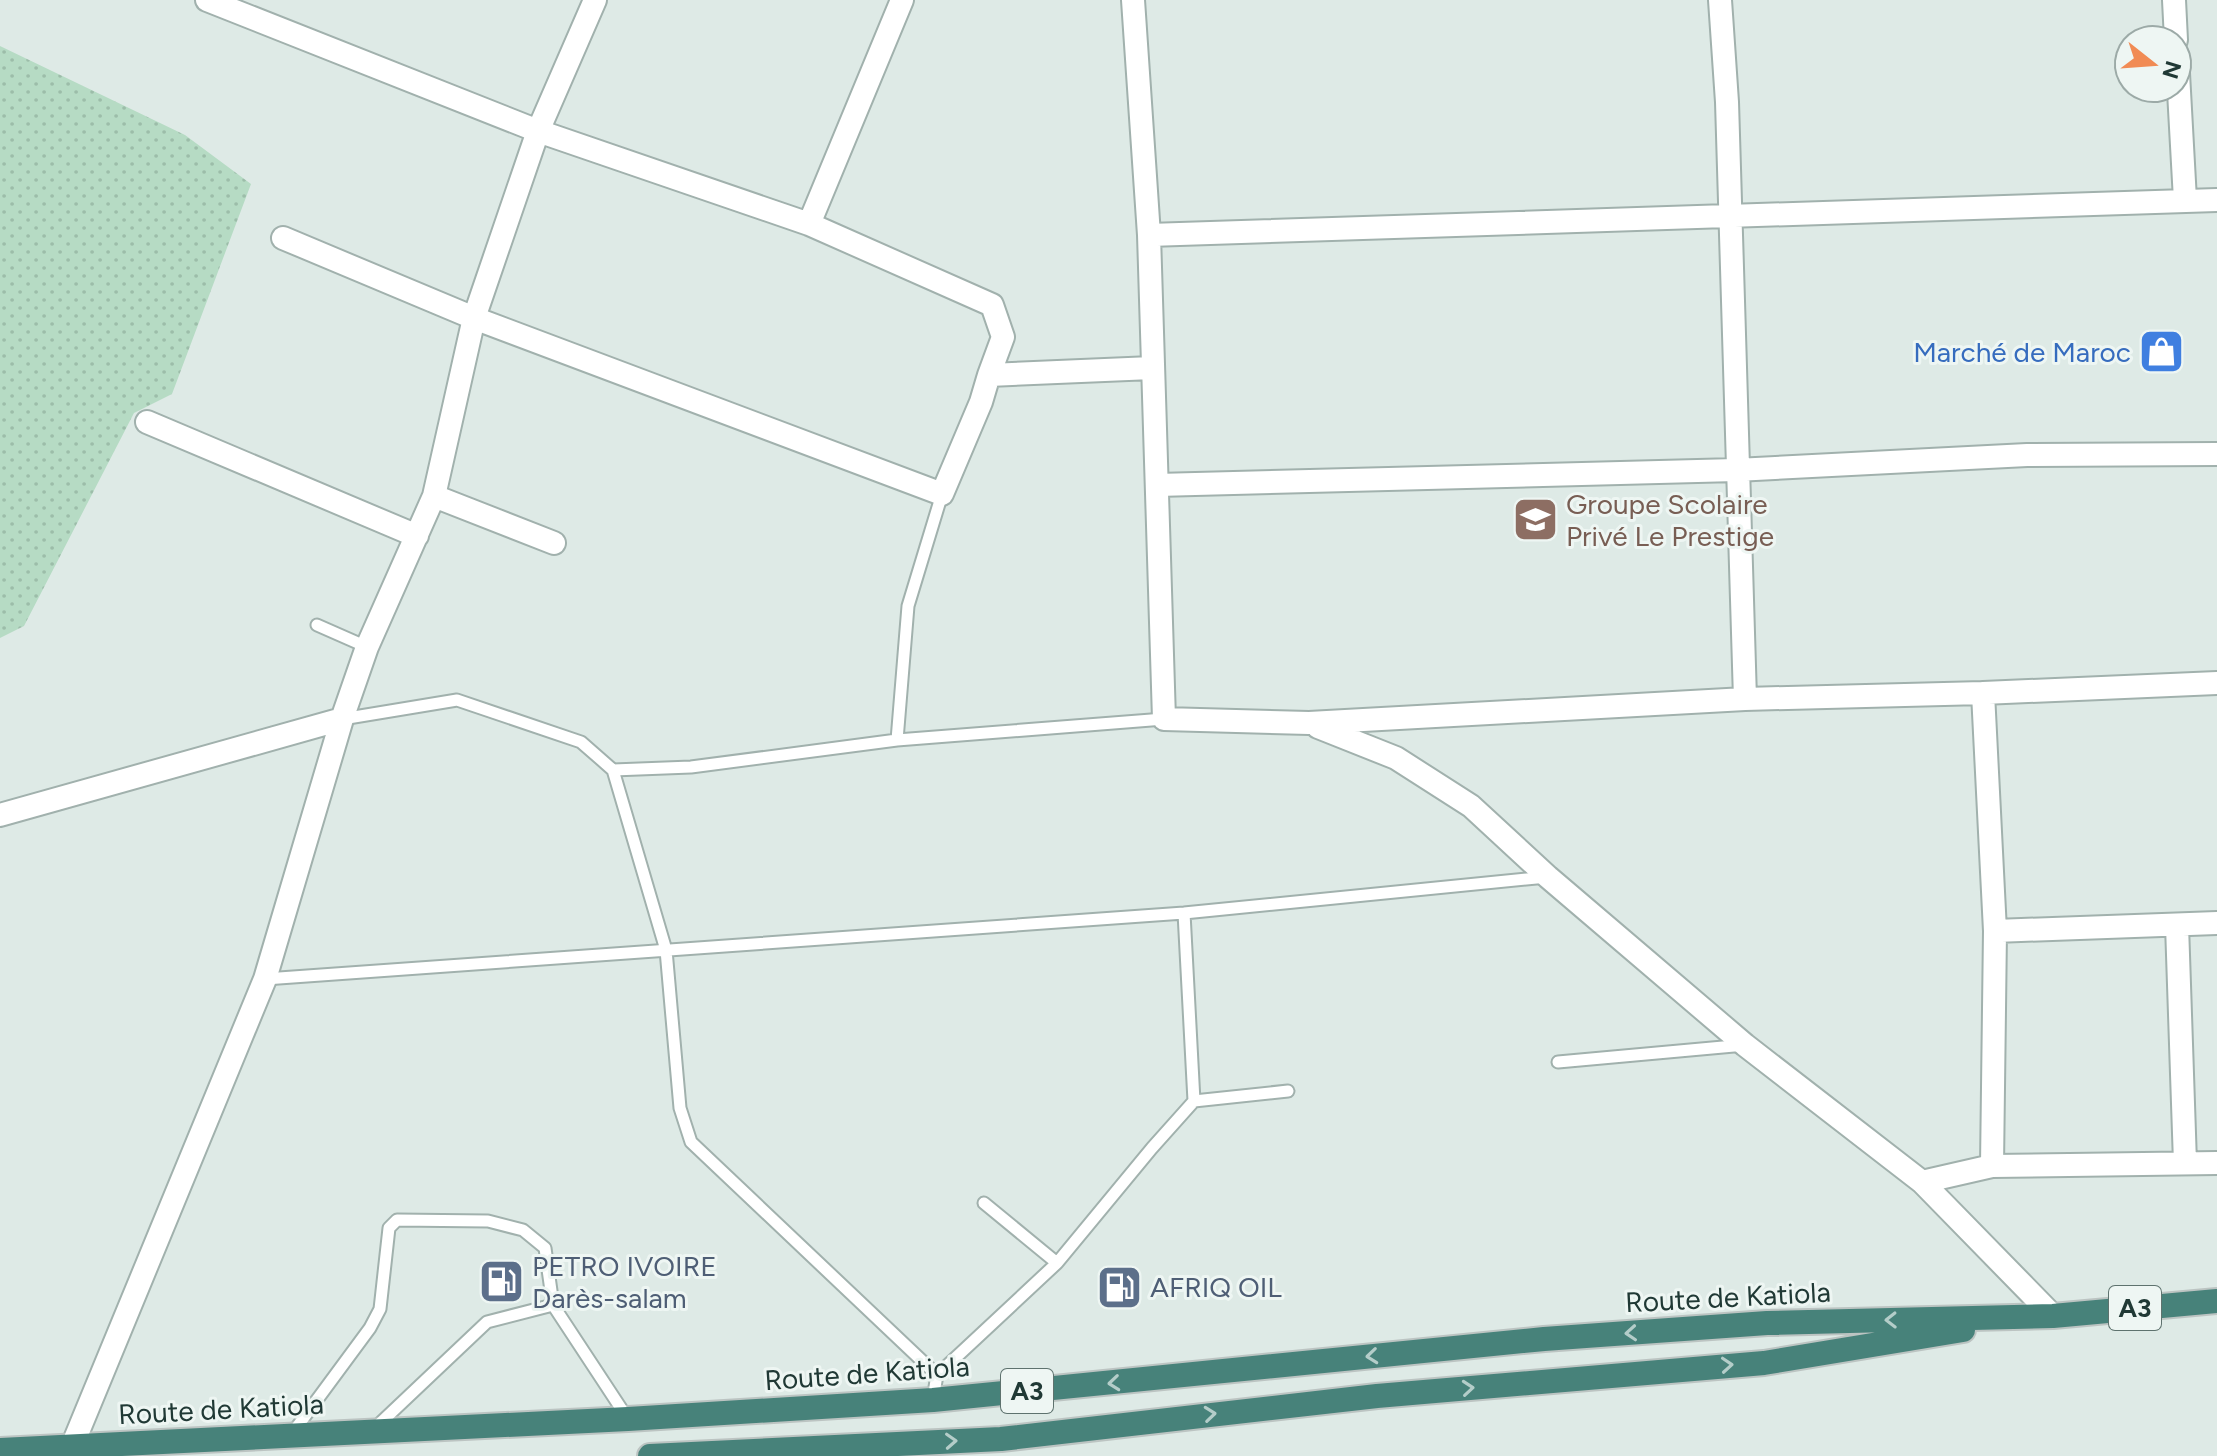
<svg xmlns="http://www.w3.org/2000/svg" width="2217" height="1456" font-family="Figtree,sans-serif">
	<defs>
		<pattern id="grass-dots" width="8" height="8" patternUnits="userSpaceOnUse" patternTransform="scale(2)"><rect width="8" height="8" fill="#b6dbc4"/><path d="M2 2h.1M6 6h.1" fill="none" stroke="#9cbda9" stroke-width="1.8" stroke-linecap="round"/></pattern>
	</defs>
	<rect width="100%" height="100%" fill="#deeae6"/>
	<path fill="url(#grass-dots)" d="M 0,46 L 185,135 L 251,184 L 172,394 L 134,413 L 24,626 L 0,638 Z"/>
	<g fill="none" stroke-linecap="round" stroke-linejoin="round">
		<defs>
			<path id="service" d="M 317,625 L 367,647
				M 342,719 L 457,700 L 581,742 L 613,770
				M 897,740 L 908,606 L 942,494
				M 265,979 L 1184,913 L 1547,877
				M 1558,1062 L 1745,1045
				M 1194,1101 L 1288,1091
				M 984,1203 L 1057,1263
				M 937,1375 L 691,1142 L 680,1108 L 666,950 L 613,770 L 691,767 L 897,740 L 1164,719
				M 933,1399 L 937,1375 L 1057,1263 L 1152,1148 L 1194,1101 L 1184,913
				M 375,1428 L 487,1322 L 553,1305 L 628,1419
				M 291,1435 L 370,1328 L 380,1309 L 389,1228 L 397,1220 L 488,1221 L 523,1230 L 545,1248 L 553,1305"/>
			<path id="minor" d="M 207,0 L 538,131 L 809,224 L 992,305 L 1003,337 L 989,375
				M 1133,0 L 1149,235 L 1164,719 L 1309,723 L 1745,699 L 1983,693 L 2217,683
				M 1720,0 L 1727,102 L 1745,699
				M 2174,0 L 2176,40
				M 2177,55 L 2185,200
				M 809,224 L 902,0
				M 1149,235 L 2217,200
				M 283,238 L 474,318 L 942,494 L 981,402 L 989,375 L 1152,368
				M 147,422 L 417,536
				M 1157,485 L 1736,470 L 2027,455 L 2217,454
				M 434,496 L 554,543
				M 1983,693 L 1995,931 L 1992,1166
				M 1318,727 L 1396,758 L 1471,806 L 1548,877 L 1745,1045 L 1922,1182 L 2053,1316
				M 0,815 L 342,719
				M 2177,925 L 2185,1163
				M 1995,931 L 2217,923
				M 1922,1182 L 1992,1166 L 2217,1163
				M 68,1456 L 265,979 L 342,719 L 367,647 L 434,496 L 474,318 L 538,131 L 595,0"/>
			<path id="trunk" d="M 0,1450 L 628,1419 L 933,1400 L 1544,1339 L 1767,1323 L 2053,1316 L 2217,1301
				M 650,1456 L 1001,1439 L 1377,1396 L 1764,1363 L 1963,1330"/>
		</defs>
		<use href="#service" stroke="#a1b1ad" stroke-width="15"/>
		<use href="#minor" stroke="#a1b1ad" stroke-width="26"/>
		<use href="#trunk" stroke="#bcc4c2" stroke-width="28"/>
		<use href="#service" stroke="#fff" stroke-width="11"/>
		<use href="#minor" stroke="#fff" stroke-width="22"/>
		<use href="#trunk" stroke="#47827a" stroke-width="24"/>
	</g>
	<defs><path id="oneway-chevron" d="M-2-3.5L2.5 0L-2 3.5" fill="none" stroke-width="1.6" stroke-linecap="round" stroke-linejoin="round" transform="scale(2)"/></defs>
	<g stroke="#b4cdc9">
		<use href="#oneway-chevron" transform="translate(1891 1320) rotate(179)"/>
		<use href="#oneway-chevron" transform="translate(1631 1333) rotate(176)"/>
		<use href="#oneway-chevron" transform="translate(1372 1356) rotate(174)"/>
		<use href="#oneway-chevron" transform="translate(1727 1365) rotate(-4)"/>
		<use href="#oneway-chevron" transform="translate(1114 1383) rotate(174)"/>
		<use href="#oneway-chevron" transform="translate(1468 1388) rotate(-5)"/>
		<use href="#oneway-chevron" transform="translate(1210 1414) rotate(-6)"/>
		<use href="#oneway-chevron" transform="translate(951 1441) rotate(-3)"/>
	</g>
	<defs>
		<symbol id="shop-square" viewBox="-11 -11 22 22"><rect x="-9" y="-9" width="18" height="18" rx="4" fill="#3f7fe0" stroke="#eef6f3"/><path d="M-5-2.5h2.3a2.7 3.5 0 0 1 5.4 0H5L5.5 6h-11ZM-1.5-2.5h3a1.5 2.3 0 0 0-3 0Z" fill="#fff"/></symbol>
		<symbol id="school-square" viewBox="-11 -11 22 22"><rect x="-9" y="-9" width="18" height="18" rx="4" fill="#8d6e63" stroke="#eef6f3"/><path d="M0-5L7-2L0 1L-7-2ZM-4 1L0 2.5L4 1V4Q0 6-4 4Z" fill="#fff"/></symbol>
		<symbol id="fuel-square" viewBox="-11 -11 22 22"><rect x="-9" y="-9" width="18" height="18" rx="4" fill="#5c6f8a" stroke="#eef6f3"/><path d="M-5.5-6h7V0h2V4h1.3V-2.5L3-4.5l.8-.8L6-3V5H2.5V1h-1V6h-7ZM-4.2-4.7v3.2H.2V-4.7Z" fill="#fff"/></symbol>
	</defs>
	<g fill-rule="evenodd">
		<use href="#shop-square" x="2136" y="326" width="51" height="51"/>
		<use href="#school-square" x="1510" y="494" width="51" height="51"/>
		<use href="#fuel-square" x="476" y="1256" width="51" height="51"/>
		<use href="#fuel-square" x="1094" y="1262" width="51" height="51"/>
	</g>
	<g text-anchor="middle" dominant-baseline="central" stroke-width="6" stroke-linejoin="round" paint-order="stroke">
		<g fill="#eef6f3" stroke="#5e726e" stroke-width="2">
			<rect x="2109" y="1286" width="52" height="44" rx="6"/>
			<rect x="1001" y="1369" width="52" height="44" rx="6"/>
		</g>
		<g font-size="26" font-weight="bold" fill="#203935">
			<text x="2135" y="1308">A3</text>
			<text x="1027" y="1391">A3</text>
		</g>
		<g font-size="28" fill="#366cbe" stroke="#eef6f3" text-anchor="end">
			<text x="2131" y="352">Marché de Maroc</text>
		</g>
		<g font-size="28" fill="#785e54" stroke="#eef6f3" text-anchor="start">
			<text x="1566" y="504">Groupe Scolaire<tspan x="1566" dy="32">Privé Le Prestige</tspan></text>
		</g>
		<g font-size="28" fill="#4e5e75" stroke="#eef6f3" text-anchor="start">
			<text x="532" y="1266">PETRO IVOIRE<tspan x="532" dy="32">Darès-salam</tspan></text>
			<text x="1150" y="1287">AFRIQ OIL</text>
		</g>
		<g font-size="28" fill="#203935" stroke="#eef6f3">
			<text transform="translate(1728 1297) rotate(-3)">Route de Katiola</text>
			<text transform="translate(867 1373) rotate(-4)">Route de Katiola</text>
			<text transform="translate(221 1409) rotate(-3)">Route de Katiola</text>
		</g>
	</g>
	<g transform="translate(2153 64) rotate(107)"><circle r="38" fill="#eef6f3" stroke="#9caaa7" stroke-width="2"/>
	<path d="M0-6L14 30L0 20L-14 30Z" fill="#f18b54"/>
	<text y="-12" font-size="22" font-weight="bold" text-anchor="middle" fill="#203935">N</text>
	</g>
</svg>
